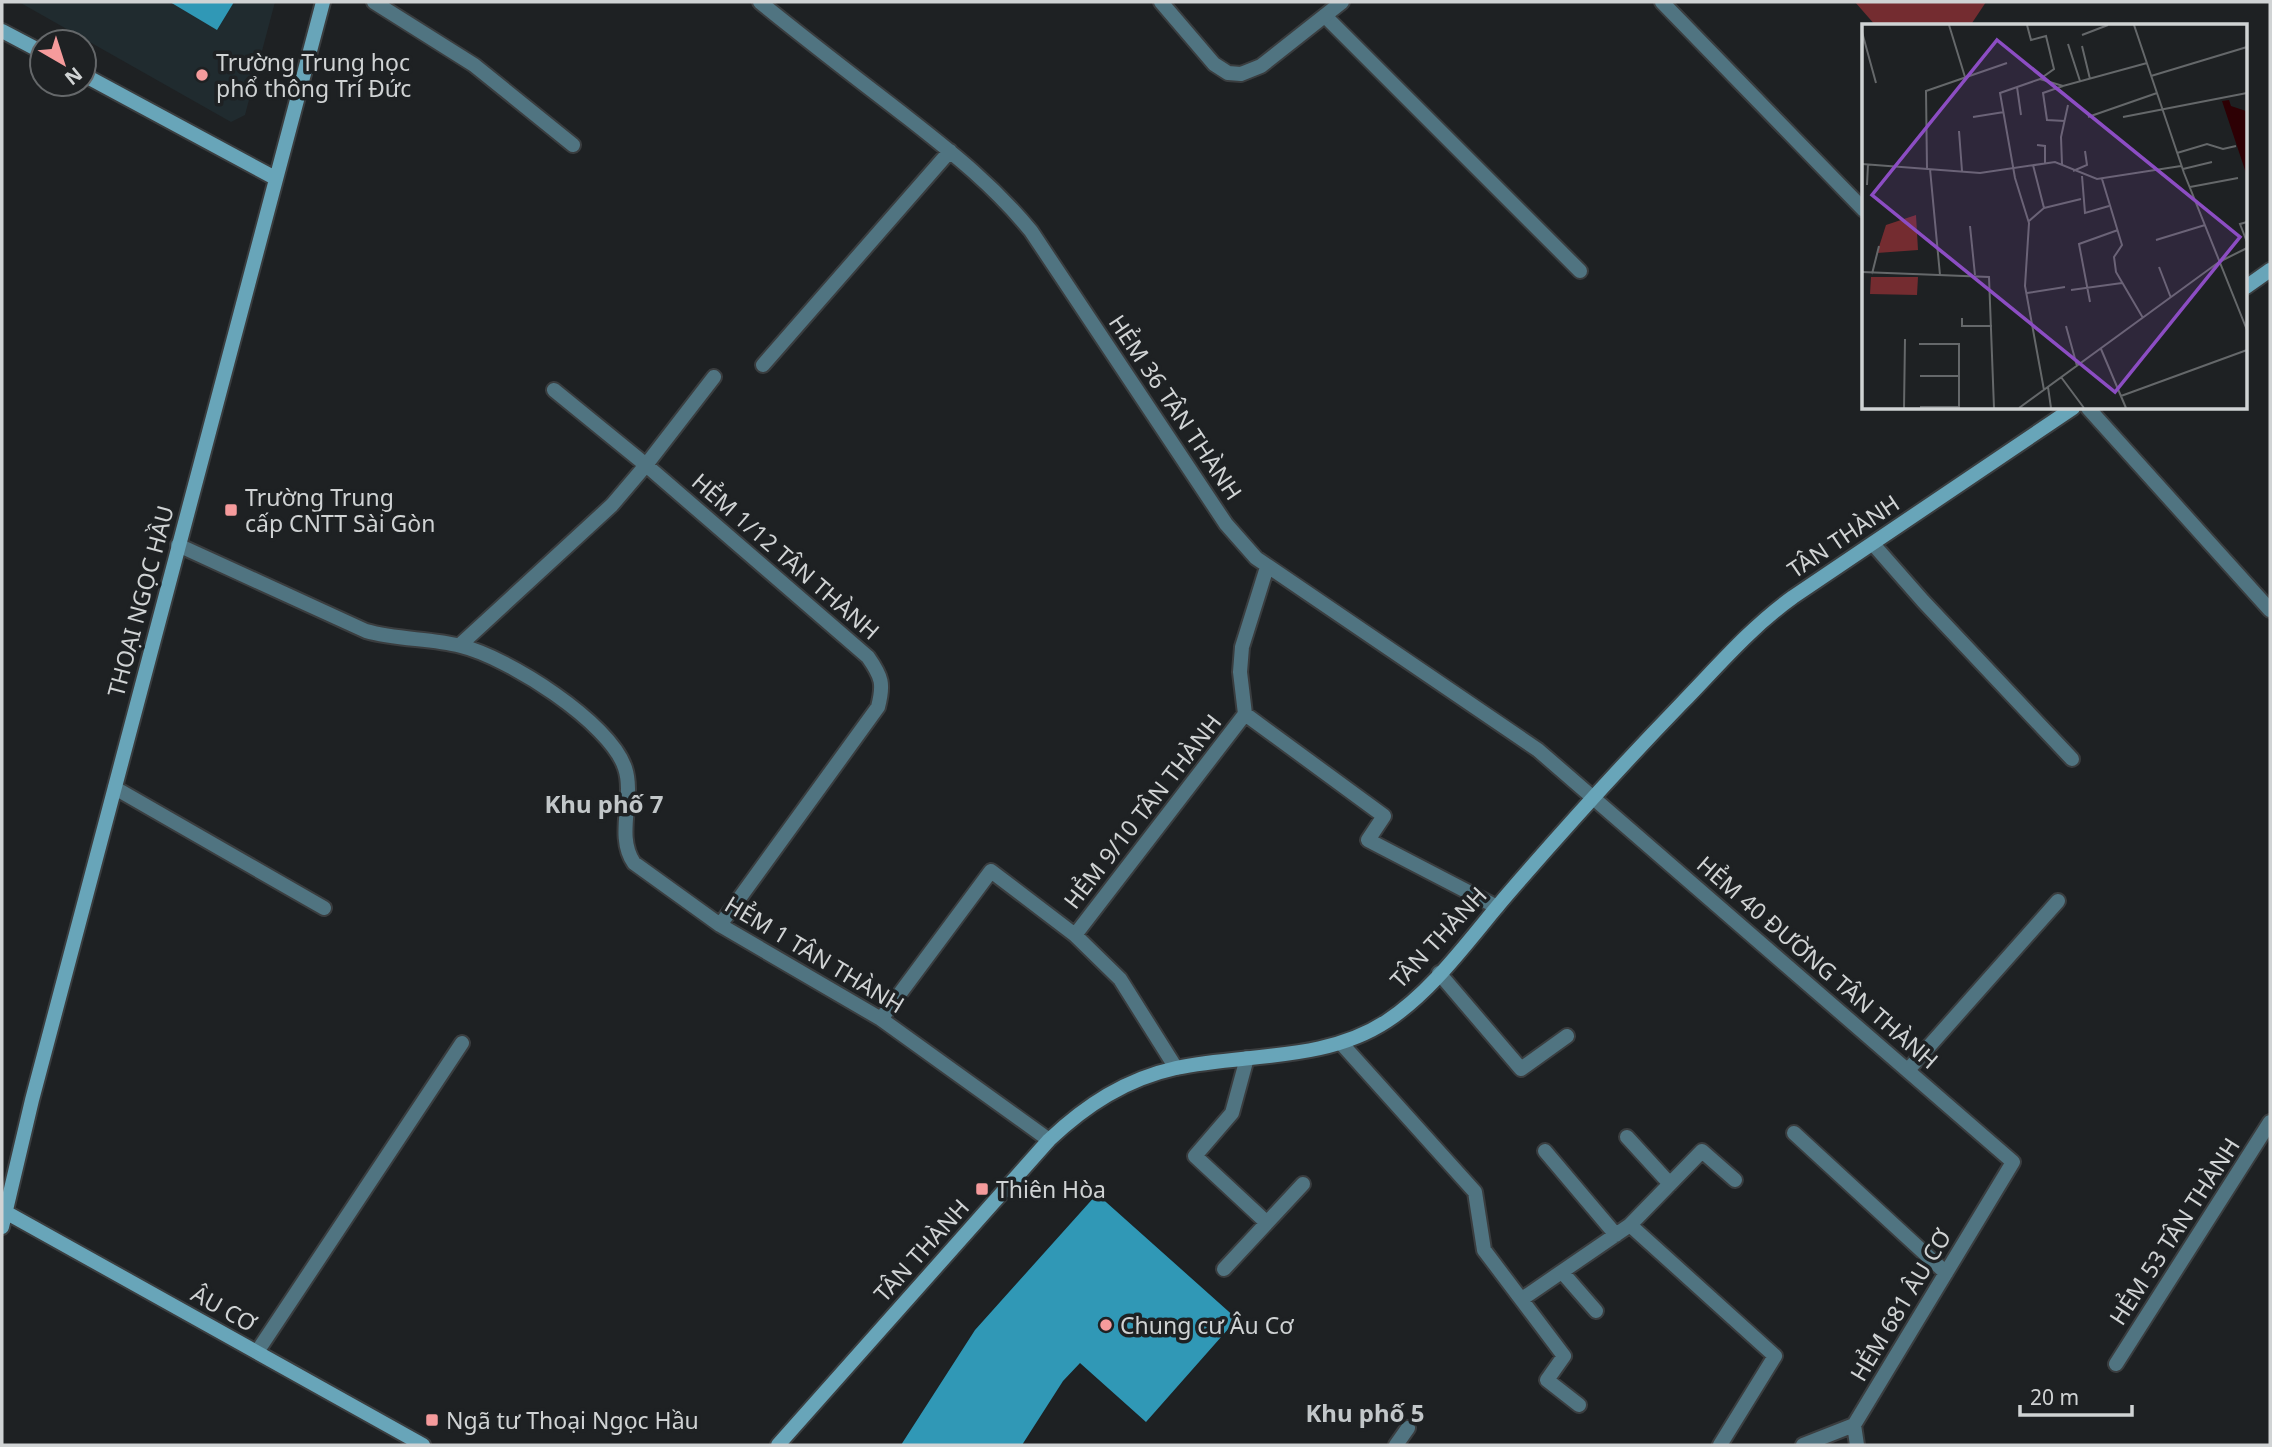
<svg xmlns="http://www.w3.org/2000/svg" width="2272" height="1447" font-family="'Noto Sans',sans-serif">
	<rect width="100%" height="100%" fill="#1e2123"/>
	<path fill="#202b2f" d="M 19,2 L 275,2 L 245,115 L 231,122 Z"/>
	<path fill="#742c30" d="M 1855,2 L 1986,2 L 1970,26 L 1876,26 Z"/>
	<path fill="#3098b6" d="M 170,2 L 234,2 L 217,30 Z
		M 1097,1194 L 1237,1319 L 1146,1422 L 1080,1363 L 1063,1381 L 1022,1445 L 901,1445 L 975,1330 Z"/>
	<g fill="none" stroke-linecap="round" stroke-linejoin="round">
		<defs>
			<path id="lane" d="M 374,2 L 474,65 L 573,145
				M 760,2 C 809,42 859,80 908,118 C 954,154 994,186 1031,231 L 1226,524 L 1256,558 L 1538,750 L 2013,1162 L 1854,1425 L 1803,1445
				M 1662,2 L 1864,210
				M 1325,16 L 1580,271
				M 763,365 L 950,151
				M 554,390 L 646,465 L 868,657 C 882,677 884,684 878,707 L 720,925
				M 2088,408 L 2270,610
				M 178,545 L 366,631 C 397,640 430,638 461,646 C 507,657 610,722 625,768 C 635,798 615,836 634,863 L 720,925 L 881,1019 L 1049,1140
				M 1267,567 L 1242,647 L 1240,672 L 1245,714 L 1384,816 L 1368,840 L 1497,907
				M 460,645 L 612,505 L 646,465 L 714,377
				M 115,788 L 324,908
				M 1075,935 L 1245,714
				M 1439,973 L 1521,1069 L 1567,1036
				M 881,1019 L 991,871 L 1075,935 L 1120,979 L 1176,1068
				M 1341,1043 L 1475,1192 L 1484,1250 L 1564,1356 L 1547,1380 L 1579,1405
				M 1247,1058 L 1232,1113 L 1195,1156 L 1266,1222
				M 1908,1070 L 2058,901
				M 1794,1133 L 1946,1273
				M 1627,1137 L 1670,1184
				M 1545,1151 L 1616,1235
				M 1630,1225 L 1702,1151 L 1735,1180
				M 1224,1269 L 1303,1184
				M 1562,1272 L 1596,1311
				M 1522,1299 L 1630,1225 L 1775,1356 L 1720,1445
				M 257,1352 L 462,1043
				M 2116,1364 L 2270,1122
				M 1854,1425 L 1857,1445
				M 1396,1445 L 1408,1428"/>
			<path id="street" d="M 1161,2 L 1214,64 L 1228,73 L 1241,74 L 1261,66 L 1342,2
				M 1873,544 L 1923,601 L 2072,759"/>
			<path id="secondary" d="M 2,31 L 42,52
				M 84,75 L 275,178
				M 2246,287 L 2270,270
				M 2,1210 L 423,1445
				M 2,1227 L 32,1100 L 323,2
				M 778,1445 L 1049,1140 C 1086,1105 1126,1079 1176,1068 C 1246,1053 1325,1062 1387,1021 C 1434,990 1470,938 1507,895 C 1564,829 1621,766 1682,703 C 1718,666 1751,627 1793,597 L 2073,408"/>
		</defs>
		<use href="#lane" stroke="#3a3d3f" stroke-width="18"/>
		<use href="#street" stroke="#3a3d3f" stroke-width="18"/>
		<use href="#secondary" stroke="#3a3d3f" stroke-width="18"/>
		<use href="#lane" stroke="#507481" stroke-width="14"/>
		<use href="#street" stroke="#507481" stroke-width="14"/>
		<use href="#secondary" stroke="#68a5b9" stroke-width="14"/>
	</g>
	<g fill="#f59b9c" stroke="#1e2123" stroke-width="2.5">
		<circle cx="202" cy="75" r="7"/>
		<rect x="224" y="503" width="14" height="14" rx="3.5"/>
		<rect x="975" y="1182" width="14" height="14" rx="3.5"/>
		<circle cx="1106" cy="1325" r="7"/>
		<rect x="425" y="1413" width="14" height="14" rx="3.5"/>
	</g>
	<g text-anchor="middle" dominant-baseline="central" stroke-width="7" stroke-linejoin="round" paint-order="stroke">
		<g font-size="23" fill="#d0d3d4" stroke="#1e2123" text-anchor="start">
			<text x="216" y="62">Trường Trung học<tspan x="216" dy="26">phổ thông Trí Đức</tspan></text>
			<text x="245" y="497">Trường Trung<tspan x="245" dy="26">cấp CNTT Sài Gòn</tspan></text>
			<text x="996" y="1189">Thiên Hòa</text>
			<text x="1120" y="1325">Chung cư Âu Cơ</text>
			<text x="446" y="1420">Ngã tư Thoại Ngọc Hầu</text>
		</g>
		<g font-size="23" fill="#d0d3d4" stroke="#1e2123">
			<text transform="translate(1176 407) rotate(56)">HẺM 36 TÂN THÀNH</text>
			<text transform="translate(1843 536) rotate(-34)">TÂN THÀNH</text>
			<text transform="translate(786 556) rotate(41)">HẺM 1/12 TÂN THÀNH</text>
			<text transform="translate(140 601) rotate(-75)">THOẠI NGỌC HẦU</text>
			<text transform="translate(1142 811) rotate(-52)">HẺM 9/10 TÂN THÀNH</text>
			<text transform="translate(1438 937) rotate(-47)">TÂN THÀNH</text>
			<text transform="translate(815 954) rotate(31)">HẺM 1 TÂN THÀNH</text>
			<text transform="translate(1818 962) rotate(41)">HẺM 40 ĐƯỜNG TÂN THÀNH</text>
			<text transform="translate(2174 1231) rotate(-57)">HẺM 53 TÂN THÀNH</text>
			<text transform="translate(921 1250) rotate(-48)">TÂN THÀNH</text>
			<text transform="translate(1900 1305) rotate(-59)">HẺM 681 ÂU CƠ</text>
			<text transform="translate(224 1308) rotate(29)">ÂU CƠ</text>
		</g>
		<g font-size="24" font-weight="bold" fill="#c2c7c9" stroke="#1e2123">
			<text x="604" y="803">Khu phố 7</text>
			<text x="1365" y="1412">Khu phố 5</text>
		</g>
	</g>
	<g transform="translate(1862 24)">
		<rect width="385" height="385" fill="#1e2123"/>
		<path d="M 54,191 L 56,226 L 15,229 L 24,201 ZM 9,253 L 56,253 L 55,271 L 8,270 Z" fill="#742c30"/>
		<path d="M 367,76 L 369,82 L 384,87 L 385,152 L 360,77 Z" fill="#2d0004"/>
		<path fill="none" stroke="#65686a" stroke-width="2" d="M 87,1 L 103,53M 165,1 L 169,16 L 184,12 L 192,45 L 178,55M 272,1 L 322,149 L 385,306M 0,8 L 14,59M 220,11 L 246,1M 206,20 L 218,57M 220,22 L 228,55M 289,52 L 385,23M 201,62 L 181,69 L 185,96 L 203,97M 155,63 L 159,91M 111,93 L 142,88M 226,93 L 295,69M 261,93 L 385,69M 97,107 L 100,147M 175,121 L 183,122 L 183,139M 315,129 L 345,120 L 361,125 L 374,122M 0,140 L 118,149 L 193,138 L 235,155 L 319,142M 200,140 L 199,113 L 206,81M 65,144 L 64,67 L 145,39M 68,145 L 78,251M 321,145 L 350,138M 211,147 L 225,141 L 223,127M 220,152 L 223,189 L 247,182M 240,155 L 260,221 L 252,233 L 254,248 L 281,294M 5,161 L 6,140M 328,163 L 376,154M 182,184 L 219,175M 167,197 L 182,184 L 171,141M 385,198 L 378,200 L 385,218M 108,202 L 113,251M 294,216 L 343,201M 357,238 L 385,224M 297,243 L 309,274M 0,248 L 127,253 L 132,384M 10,250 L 17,222M 209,266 L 260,259M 165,269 L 203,263M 228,278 L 217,220 L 256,206M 100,294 L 100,302 L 130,302M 204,302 L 215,342M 57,320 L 97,320 L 97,384M 239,325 L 264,384M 58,352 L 97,352M 199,353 L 222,384M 186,363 L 189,384M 182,366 L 163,262 L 167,199 L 153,154 L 138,69 L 178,55 L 201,62 L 285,39M 259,372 L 385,326M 58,383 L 97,383M 42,384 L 43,315M 157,384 L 357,238"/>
		<path fill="#8c4dc3" fill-opacity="0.15" stroke="#8c4dc3" stroke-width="3.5" d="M 135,16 L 378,213 L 253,368 L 10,171 Z"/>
		<rect width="385" height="385" fill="none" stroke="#d0d3d4" stroke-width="3.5"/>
	</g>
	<rect width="2272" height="1447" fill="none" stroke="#d0d3d4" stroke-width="7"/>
	<g transform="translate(63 63) rotate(141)"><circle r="33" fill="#1e2123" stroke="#65686a" stroke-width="2"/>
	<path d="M0-5L12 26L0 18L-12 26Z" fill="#f59b9c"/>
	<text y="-10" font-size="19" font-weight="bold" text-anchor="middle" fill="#d0d3d4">N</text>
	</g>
	<path d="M2020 1405v10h112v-10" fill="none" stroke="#d0d3d4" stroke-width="3.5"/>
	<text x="2030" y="1405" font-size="21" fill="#d0d3d4" stroke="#1e2123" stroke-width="5" paint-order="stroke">20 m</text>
</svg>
